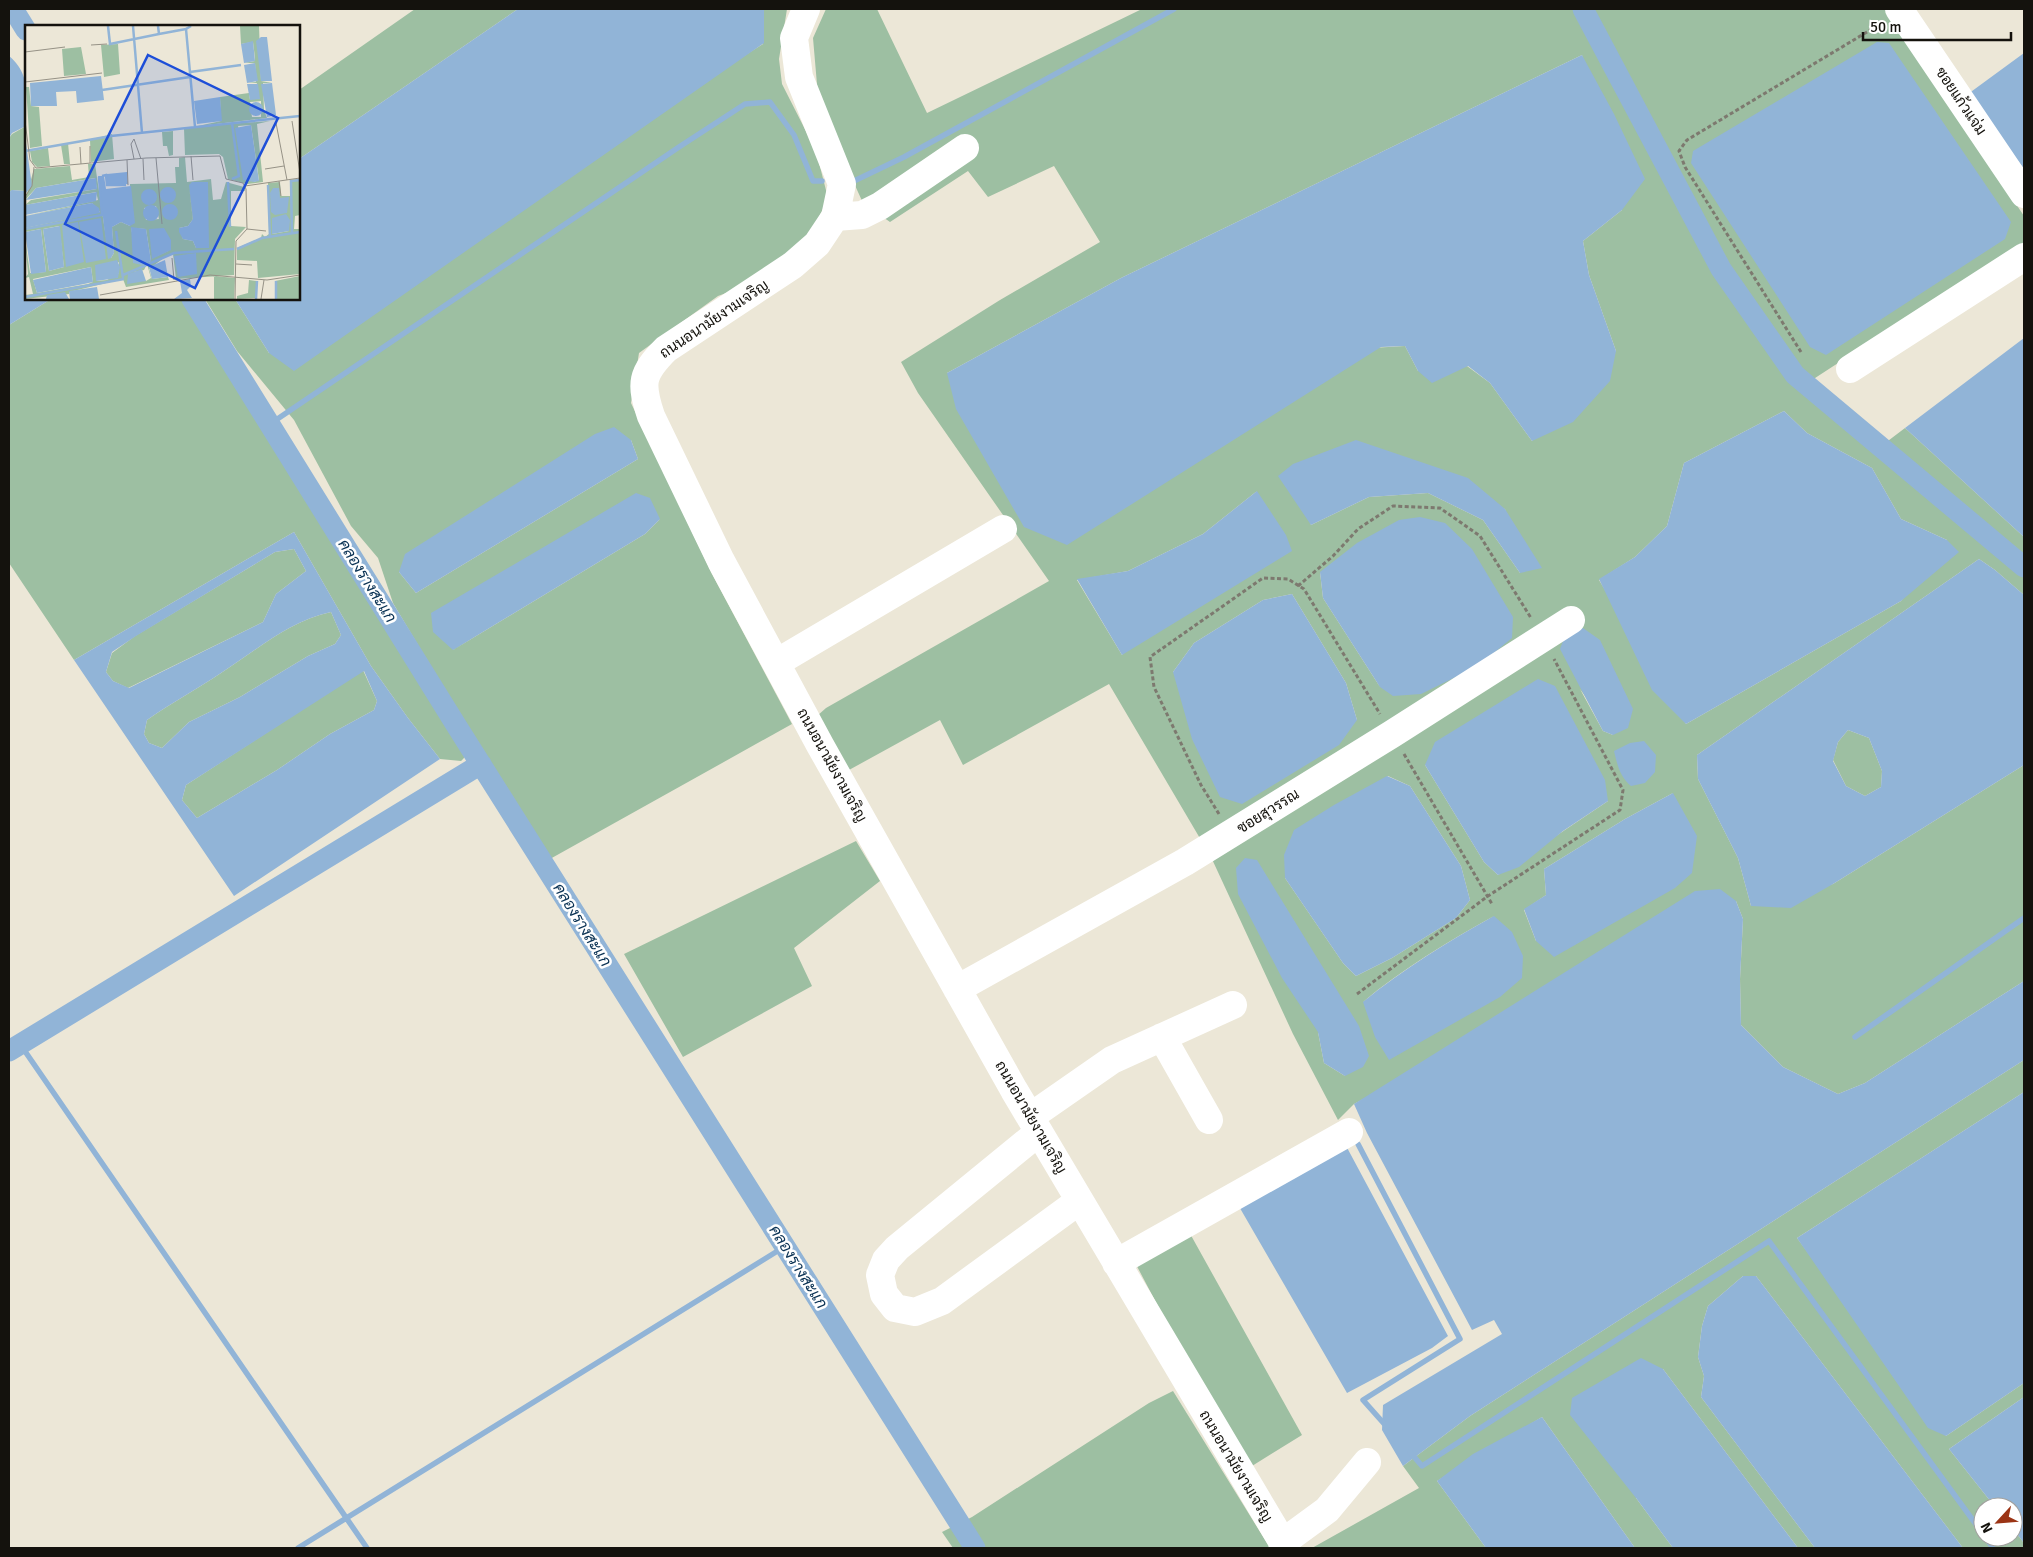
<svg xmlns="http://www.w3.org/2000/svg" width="2033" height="1557" font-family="Signika,Sarabun,sans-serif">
	<rect width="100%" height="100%" fill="#ece7d7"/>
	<path fill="#9dbfa2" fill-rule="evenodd" d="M 415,9 L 518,9 L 299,159 L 299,90 Z
		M 764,9 L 787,9 L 779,59 L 782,84 L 816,151 L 828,198 L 812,232 L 748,285 L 718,296 L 639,353 L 631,403 L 712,574 L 792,724 L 550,859 L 456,725 L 463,721 L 393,603 L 378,558 L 351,526 L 294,420 L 237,351 L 205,299 L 235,299 L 269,353 L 763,44 ZM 631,440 L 638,459 L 416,593 L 399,572 ZM 660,519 L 645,534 L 453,650 Z
		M 826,9 L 877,9 L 927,113 L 1142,9 L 1886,9 L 2024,216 L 2024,242 L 1812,380 L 1824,393 L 1829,410 L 1876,450 L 1905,428 L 2024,537 L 2024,595 L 1995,570 L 1979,559 L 1697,755 L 1698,779 L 1738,858 L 1751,906 L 1833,884 L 2024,765 L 2024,981 L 1865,1083 L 1838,1094 L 1783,1067 L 1741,1025 L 1740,979 L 1743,919 L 1736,901 L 1354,1104 L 1338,1120 L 1293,1034 L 1211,857 L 1109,684 L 963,765 L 940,720 L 849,770 L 817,716 L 826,708 L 1049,581 L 918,393 L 901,362 L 1000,300 L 1100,242 L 1054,166 L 988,197 L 968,171 L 890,222 L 863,203 L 848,170 L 818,96 L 813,38 ZM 1582,55 L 1622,210 L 1583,241 L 1589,275 L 1616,351 L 1532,441 L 1490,383 L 1467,366 L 1418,371 L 1405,346 L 947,373 L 1121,278 ZM 1784,411 L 1807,433 L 1872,468 L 1901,519 L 1947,540 L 1901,601 L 1686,724 L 1599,580 L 1635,557 L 1667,526 L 1684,463 ZM 1293,464 L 1505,509 L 1520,573 L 1483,520 L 1428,493 L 1369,497 L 1311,525 ZM 1257,491 L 1122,655 L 1077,580 L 1128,571 L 1203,534 ZM 1320,572 L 1380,687 L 1323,598 ZM 1292,594 L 1346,683 L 1357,720 L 1173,672 L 1194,643 L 1263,600 ZM 1580,689 L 1613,735 L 1603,731 ZM 1425,765 L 1608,801 L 1498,875 L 1484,862 ZM 1388,776 L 1410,786 L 1461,866 L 1470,900 L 1456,918 L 1392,958 L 1356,976 L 1343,963 L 1285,878 ZM 1673,793 L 1536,941 L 1524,910 L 1546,895 L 1544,869 L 1625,819 ZM 1494,916 L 1363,1002 C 1402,969 1449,941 1494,916 ZM 1318,1032 L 1345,1076 L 1324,1063 Z
		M 26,126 L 26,191 L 13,190 L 9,192 L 9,138 L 12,134 Z
		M 51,299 L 184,299 L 366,594 L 465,751 L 464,758 L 461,761 L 440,759 L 408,718 L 371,666 L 294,532 L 74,660 L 9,563 L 9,325 Z
		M 294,549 L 306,571 L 276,594 L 263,622 L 128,688 L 113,681 L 106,672 L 112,653 L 135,636 L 275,552 Z
		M 331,612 L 341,635 L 335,644 L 308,656 L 240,697 L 189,722 L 162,748 L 149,743 L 144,734 L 147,720 C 171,703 197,689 221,673 C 257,650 289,621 331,612 Z
		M 363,670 L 377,701 L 374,710 L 330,734 L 277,770 L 197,818 L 182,800 L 186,785 Z
		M 1848,730 L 1869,738 L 1882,771 L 1881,787 L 1865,796 L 1846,786 L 1833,760 L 1838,742 Z
		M 856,841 L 880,881 L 794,948 L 812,986 L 683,1057 L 624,954 Z
		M 2024,1060 L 2024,1092 L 1797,1238 L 1946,1436 L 2024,1383 L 2024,1397 L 1949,1449 L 1995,1507 L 1983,1507 L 1983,1537 L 2013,1537 L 2013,1529 L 2024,1543 L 2024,1548 L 1963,1548 L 1756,1276 L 1743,1276 L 1708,1306 L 1702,1326 L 1698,1357 L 1704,1376 L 1701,1397 L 1815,1548 L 1798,1548 L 1663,1369 L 1636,1498 L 1673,1548 L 1635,1548 L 1542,1417 L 1437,1481 L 1486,1548 L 1312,1548 L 1419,1488 L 1403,1466 L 1470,1416 Z
		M 1188,1230 L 1302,1435 L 1252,1466 L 1234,1450 L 1131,1255 Z
		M 1173,1391 L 1270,1548 L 953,1548 L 942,1532 L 972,1517 L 1149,1403 Z"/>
	<path fill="#91b4d7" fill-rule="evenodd" d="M 518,9 L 764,9 L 764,43 L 294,371 L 269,353 L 235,299 L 299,299 L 299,159 Z
		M 1877,42 L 1889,43 L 2011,222 L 2005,239 L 1826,355 L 1810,347 L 1691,163 L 1693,151 Z
		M 2024,53 L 2024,169 L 1968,94 Z
		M 1582,55 L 1614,114 L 1645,179 L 1622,210 L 1583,241 L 1589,275 L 1616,351 L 1610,381 L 1573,422 L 1532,441 L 1490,383 L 1468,366 L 1432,383 L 1418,371 L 1405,346 L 1381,347 L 1067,545 L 1024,527 L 956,409 L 947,373 L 1121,278 Z
		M 9,56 C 32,75 26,99 26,126 L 12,133 L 9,138 Z
		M 12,190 L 26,191 L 26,299 L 51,299 L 9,325 L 9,192 Z
		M 2024,338 L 2024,537 L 1905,428 Z
		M 1784,411 L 1807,433 L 1872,468 L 1901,519 L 1947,540 L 1959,552 L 1901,601 L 1686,724 L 1652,690 L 1599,579 L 1635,557 L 1667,526 L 1684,463 Z
		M 614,427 L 631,440 L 638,459 L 416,593 L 399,572 L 405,554 L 595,434 Z
		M 1356,440 L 1468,478 L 1505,509 L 1542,568 L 1520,573 L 1483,520 L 1428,493 L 1369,497 L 1311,525 L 1278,476 L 1293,464 Z
		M 1257,491 L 1286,535 L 1292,551 L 1122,655 L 1077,579 L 1128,571 L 1203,534 Z
		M 636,493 L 650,498 L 660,519 L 645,534 L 453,650 L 433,632 L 431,613 Z
		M 1420,517 L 1445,523 L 1472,549 L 1513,617 L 1512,638 L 1478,666 L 1421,694 L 1393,696 L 1380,687 L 1323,598 L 1320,572 L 1357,543 L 1399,520 Z
		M 294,532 L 371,666 L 408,718 L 440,759 L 234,896 L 74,660 ZM 294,549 L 306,571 L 276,594 L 263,622 L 129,688 L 113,681 L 106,672 L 112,652 L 136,636 L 275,552 ZM 331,612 L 341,635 L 335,644 L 308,656 L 240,697 L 189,722 L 162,748 L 149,743 L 144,734 L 147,720 C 171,703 197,689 221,673 C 257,650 289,621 331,612 ZM 364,671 L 377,701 L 374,710 L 330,734 L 277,770 L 197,818 L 182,800 L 186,785 Z
		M 1979,559 L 1995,570 L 2024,595 L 2024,765 L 1833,884 L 1791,908 L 1751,906 L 1738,858 L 1698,779 L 1697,755 ZM 1848,730 L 1869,738 L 1882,771 L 1881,787 L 1865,796 L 1846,786 L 1833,761 L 1838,742 Z
		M 1292,594 L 1346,683 L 1357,720 L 1339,745 L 1242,804 L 1220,797 L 1192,739 L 1173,672 L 1194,643 L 1263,600 Z
		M 1583,628 L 1600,640 L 1633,709 L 1628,728 L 1613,735 L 1603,731 L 1560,649 L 1565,636 Z
		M 1538,679 L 1555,686 L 1605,780 L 1608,801 L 1563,831 L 1519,867 L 1498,875 L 1484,862 L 1425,765 L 1435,742 Z
		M 1644,741 L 1656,755 L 1655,772 L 1645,783 L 1631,786 C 1620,777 1617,764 1614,751 L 1630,743 Z
		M 1387,776 L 1410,786 L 1461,866 L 1470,900 L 1456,918 L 1392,958 L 1356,976 L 1343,963 L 1285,878 L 1284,855 L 1294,830 L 1334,805 Z
		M 1673,793 L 1697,836 L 1692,873 L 1675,888 L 1554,957 L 1536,941 L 1524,909 L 1546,895 L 1544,869 L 1625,819 Z
		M 1245,858 L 1257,860 L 1359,1026 L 1369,1056 L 1363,1067 L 1345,1076 L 1324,1063 L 1318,1032 L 1282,978 L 1238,894 L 1236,868 Z
		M 1720,889 L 1736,901 L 1743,919 L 1740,979 L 1741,1025 L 1783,1067 L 1838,1094 L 1865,1083 L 2024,981 L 2024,1060 L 1470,1416 L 1403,1466 L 1382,1430 L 1383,1405 L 1502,1334 L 1494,1320 L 1472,1330 L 1367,1133 L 1354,1104 L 1695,891 Z
		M 1494,916 L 1512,932 L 1523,956 L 1522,978 L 1500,997 L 1389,1060 L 1375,1037 L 1363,1002 C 1403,969 1449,941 1494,916 Z
		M 2024,1092 L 2024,1383 L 1946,1436 L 1928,1428 L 1797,1238 Z
		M 1344,1142 L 1448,1336 L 1432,1348 L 1347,1393 L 1237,1203 Z
		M 1743,1276 L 1756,1276 L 1963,1548 L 1815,1548 L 1701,1397 L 1704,1376 L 1698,1357 L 1702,1326 L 1708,1306 Z
		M 1641,1358 L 1663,1369 L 1798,1548 L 1673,1548 L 1636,1498 L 1570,1415 L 1572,1398 Z
		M 2024,1397 L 2024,1543 L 2013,1529 L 2013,1507 L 1995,1507 L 1949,1449 Z
		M 1542,1417 L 1635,1548 L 1486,1548 L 1437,1481 L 1473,1454 Z"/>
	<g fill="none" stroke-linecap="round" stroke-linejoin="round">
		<path stroke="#91b4d7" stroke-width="5.5" d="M 854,181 L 904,157 L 1174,9
			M 270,424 L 679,147 L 745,104 L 770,102 L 794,135 L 813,181 L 822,181
			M 1855,1037 L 2024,918
			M 20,1044 L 367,1548
			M 1358,1144 L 1460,1339 L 1363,1400 L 1387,1427
			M 1410,1452 L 1422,1466 L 1769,1241 L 1983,1534
			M 1985,1537 L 1993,1548
			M 298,1548 L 784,1247"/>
		<path stroke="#91b4d7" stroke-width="21" d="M 13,9 L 26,30
			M 1583,9 L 1721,269 L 1795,375 L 2024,567
			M 192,299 L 456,725 L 975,1548
			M 9,1051 L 481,764"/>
		<path stroke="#7d796f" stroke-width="3" stroke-dasharray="4 2.5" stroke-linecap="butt" d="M 1801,352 L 1685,167 L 1679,151 L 1687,140 L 1882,23
			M 1298,586 L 1333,556 L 1358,529 L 1393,506 L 1440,508 L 1480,536 L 1531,618
			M 1404,754 L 1492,904
			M 1219,814 L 1201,785 L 1154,687 L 1150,657 L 1263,578 L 1288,579 L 1304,589 L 1380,714
			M 1357,994 L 1488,896 L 1620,810 L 1623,790 L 1554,659"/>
		<path stroke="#fff" stroke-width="28" d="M 806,9 L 794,38 L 799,77 L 842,184 L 835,217 L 817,244 L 793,265 L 666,349 C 641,374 640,383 651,416 L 721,561 L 820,745 L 1014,1090 L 1286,1548
			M 1899,9 L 2024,194
			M 835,217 L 862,215 L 880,206 L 965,148
			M 1850,369 L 2024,257
			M 776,663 L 1003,529
			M 957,989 L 1185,862 L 1392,734 L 1571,620
			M 1162,1037 L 1209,1120
			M 1030,1117 L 1112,1060 L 1233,1005
			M 1039,1132 L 897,1248 L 886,1260 L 880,1275 L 884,1294 L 895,1308 L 915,1312 L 942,1301 L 1079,1201
			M 1116,1263 L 1349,1132
			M 1282,1543 L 1327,1510 L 1367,1462"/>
	</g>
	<g text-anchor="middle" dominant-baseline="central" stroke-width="5" stroke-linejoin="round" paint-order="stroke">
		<g font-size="15" fill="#14120d" stroke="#fff">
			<text transform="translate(1961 101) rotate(56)">ซอยแก้วแจ่ม</text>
			<text transform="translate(714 319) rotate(-34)">ถนนอนามัยงามเจริญ</text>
			<text transform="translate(832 765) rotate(61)">ถนนอนามัยงามเจริญ</text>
			<text transform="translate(1268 811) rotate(-32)">ซอยสุวรรณ</text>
			<text transform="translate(1031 1117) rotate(60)">ถนนอนามัยงามเจริญ</text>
			<text transform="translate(1236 1466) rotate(59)">ถนนอนามัยงามเจริญ</text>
		</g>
		<g font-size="16" font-style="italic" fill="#0a3254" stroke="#fff">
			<text transform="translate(367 581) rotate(58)">คลองรางสะแก</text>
			<text transform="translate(582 925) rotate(58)">คลองรางสะแก</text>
			<text transform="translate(798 1267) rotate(58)">คลองรางสะแก</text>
		</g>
	</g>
	<g transform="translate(25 25)">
		<rect width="275" height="275" fill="#ece7d7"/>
		<path d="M 215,1 L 234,1 L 236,56 L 247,58 L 238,58 L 239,85 L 242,93 L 251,92 L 174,101 L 245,96 L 232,99 L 238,157 L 222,159 L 203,154 L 198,132 L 194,129 L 160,130 L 159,104 L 196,96 L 195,72 L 224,68 L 225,75 L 232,58 L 222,58 L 231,57 L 230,38 L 219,38 L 230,36 L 230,33 L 228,17 L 216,19 ZM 236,76 L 236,92 L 227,92 L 225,77 ZM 226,100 L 234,155 L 229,157 L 213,101 ZM 93,19 L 95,49 L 79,52 L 76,20 ZM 56,22 L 61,49 L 39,51 L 37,24 ZM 1,62 L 4,62 L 6,81 L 14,82 L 17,121 L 5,123 ZM 148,106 L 148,130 L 144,131 L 142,121 L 138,121 L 137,107 ZM 87,109 L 89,134 L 66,137 L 65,115 ZM 43,118 L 45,139 L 39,139 L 36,120 ZM 23,123 L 25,141 L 12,142 L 7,137 L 5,126 ZM 160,132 L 162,157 L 186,154 L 188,175 L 196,174 L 201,157 L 219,162 L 220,166 L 206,166 L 206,201 L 221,202 L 210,214 L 209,250 L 151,254 L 148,229 L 144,229 L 124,244 L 127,254 L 143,252 L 144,255 L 101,262 L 98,254 L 44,267 L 45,274 L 44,269 L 0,274 L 0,270 L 8,269 L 4,252 L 0,253 L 3,249 L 0,214 L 5,248 L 21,247 L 16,204 L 0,207 L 0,203 L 75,187 L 67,178 L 0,191 L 73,175 L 71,167 L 0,180 L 6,175 L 72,164 L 70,153 L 11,163 L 0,175 L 9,144 L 45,141 L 47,155 L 64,152 L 63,139 L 70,139 L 84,233 L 86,233 L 89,228 L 87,202 L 96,197 L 105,201 L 105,159 L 151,158 L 150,142 L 154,142 L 154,133 ZM 164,160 L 171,223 L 168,216 L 158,214 L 154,203 L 163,201 L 168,194 ZM 131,181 L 134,194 L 121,195 L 119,183 ZM 34,201 L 39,242 L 24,246 L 18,204 ZM 106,203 L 121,204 L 126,236 L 117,239 L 113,237 ZM 140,207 L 143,226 L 132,231 ZM 94,237 L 94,248 L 82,255 L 71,256 ZM 122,239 L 126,253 L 121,256 L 109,247 L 119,245 ZM 66,242 L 68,257 L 63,259 L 12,268 L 8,254 ZM 275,154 L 275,190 L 270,191 L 269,204 L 275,204 L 275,249 L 233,253 L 232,236 L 212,235 L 212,223 L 236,213 L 237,209 L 240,212 L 244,209 L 243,158 L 255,157 L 256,171 L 265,171 L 265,155 ZM 247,193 L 264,206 L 247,209 ZM 189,251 L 210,253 L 209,274 L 189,274 ZM 275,251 L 275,274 L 250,274 L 250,256 ZM 224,255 L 232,256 L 232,273 L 212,274 L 212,271 L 223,268 Z" fill="#9dbfa2" fill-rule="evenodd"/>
		<path d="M 236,12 L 242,12 L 247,56 L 236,56 L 231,16 ZM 228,16 L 230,36 L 219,38 L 216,19 ZM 230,38 L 233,56 L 222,58 L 219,40 ZM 76,51 L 79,75 L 52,78 L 51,66 L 31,67 L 32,81 L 6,81 L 5,58 ZM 247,58 L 251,90 L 242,92 L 236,59 ZM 222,59 L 233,59 L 235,74 L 225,75 ZM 195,72 L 197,96 L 172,99 L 169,76 ZM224 84a7 7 0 1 1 14 0a7 7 0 1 1-14 0ZM 226,100 L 234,156 L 229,157 L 218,155 L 210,103 ZM 0,111 L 7,161 L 0,169 ZM 102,147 L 103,159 L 82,160 L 82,149 ZM 73,151 L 79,151 L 81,164 L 106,161 L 110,198 L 105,201 L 96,197 L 87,202 L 89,228 L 86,233 L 83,234 ZM 71,153 L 72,164 L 1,175 L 11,163 ZM 167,157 L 183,157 L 184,223 L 171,223 L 168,216 L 158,214 L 154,207 L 154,203 L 163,201 L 168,194 L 164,160 ZM135 170a8 8 0 1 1 16 0a8 8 0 1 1-16 0ZM 248,163 L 254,163 L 255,173 L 264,172 L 262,188 L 250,190 L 246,187 L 245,168 ZM116 172a8 8 0 1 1 16 0a8 8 0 1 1-16 0ZM 72,167 L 71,176 L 0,190 L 0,180 ZM 67,178 L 74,183 L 75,188 L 0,203 L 0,191 ZM137 187a8 8 0 1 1 16 0a8 8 0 1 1-16 0ZM118 188a8 8 0 1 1 16 0a8 8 0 1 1-16 0ZM 261,189 L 265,195 L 264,206 L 247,209 L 247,193 ZM 76,193 L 81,234 L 61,238 L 54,197 ZM 53,197 L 59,237 L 41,242 L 37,200 ZM 35,201 L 39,242 L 24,246 L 18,204 ZM 106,202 L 121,204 L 126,236 L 117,240 L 108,238 ZM 139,203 L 146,215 L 146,225 L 127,234 L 124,204 ZM 16,204 L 21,247 L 6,249 L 0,207 ZM 171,228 L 172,249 L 153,252 L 149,231 ZM 92,235 L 95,242 L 93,253 L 71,256 L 70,240 ZM 140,235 L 143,252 L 127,254 L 124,242 ZM 66,242 L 68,257 L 59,259 L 12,268 L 8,255 ZM 117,244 L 121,256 L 102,259 L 103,249 ZM 165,254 L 166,261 L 162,265 L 167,273 L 149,274 L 157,268 L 155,256 ZM 72,262 L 74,274 L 45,274 L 44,266 ZM 40,267 L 44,274 L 21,274 L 22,270 Z" fill="#91b4d7"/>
		<path fill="none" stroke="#91b4d7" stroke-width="2.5" d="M 83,1 L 85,19 L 134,9M 108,1 L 117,108M 133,1 L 134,9 L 161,4M 166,1 L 161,4 L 170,102M 165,47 L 216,40M 77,65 L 165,52M 207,98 L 214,151 L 207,154M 0,126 L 86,111 L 275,91M 77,151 L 81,150 L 82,160 L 101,160M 203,157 L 205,202M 243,160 L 245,212M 0,204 L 77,190 L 74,152M 91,206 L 98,253M 267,209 L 266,156 L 275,155M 212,224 L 237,213 L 275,207M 98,250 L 149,228 L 209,224M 0,272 L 99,254M 231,274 L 232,256M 251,274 L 251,256"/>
		<path fill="none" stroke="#969286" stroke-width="1" d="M 66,20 L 82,19M 0,27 L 40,22M 0,57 L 77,48M 0,96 L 5,135 L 11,143 L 121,133 L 195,131 L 201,154 L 218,158 L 221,164 L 222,204 L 211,216 L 210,274M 267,96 L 275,148M 251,98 L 262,155M 65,121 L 65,138M 55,122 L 56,139M 166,131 L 168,155M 131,133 L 137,199M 109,134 L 106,119 L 109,114 L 116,134M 118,134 L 119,155M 102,135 L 103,160M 240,144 L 259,141M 254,156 L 256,171M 220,161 L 275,153M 0,172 L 7,161 L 9,142M 222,204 L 241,206M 147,233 L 149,255M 211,239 L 227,240M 75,270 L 185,250 L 242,255 L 275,250M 236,274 L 239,255"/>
		<path fill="#1d4ed8" fill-opacity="0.15" stroke="#1d4ed8" stroke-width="2.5" d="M 123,30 L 253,93 L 170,263 L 40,199 Z"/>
		<rect width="275" height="275" fill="none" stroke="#14120d" stroke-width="2.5"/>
	</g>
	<rect width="2033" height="1557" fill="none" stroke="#14120d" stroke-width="20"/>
	<g transform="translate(1998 1522) rotate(244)"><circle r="24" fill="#ffffff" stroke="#a1a09e"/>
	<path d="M0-4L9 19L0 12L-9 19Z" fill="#9b3415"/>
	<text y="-8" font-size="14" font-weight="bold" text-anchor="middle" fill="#14120d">N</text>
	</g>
	<path d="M1863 32v8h148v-8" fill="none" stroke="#14120d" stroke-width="2.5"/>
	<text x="1870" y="32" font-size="15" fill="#14120d" stroke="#ffffff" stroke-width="4" paint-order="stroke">50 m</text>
</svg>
